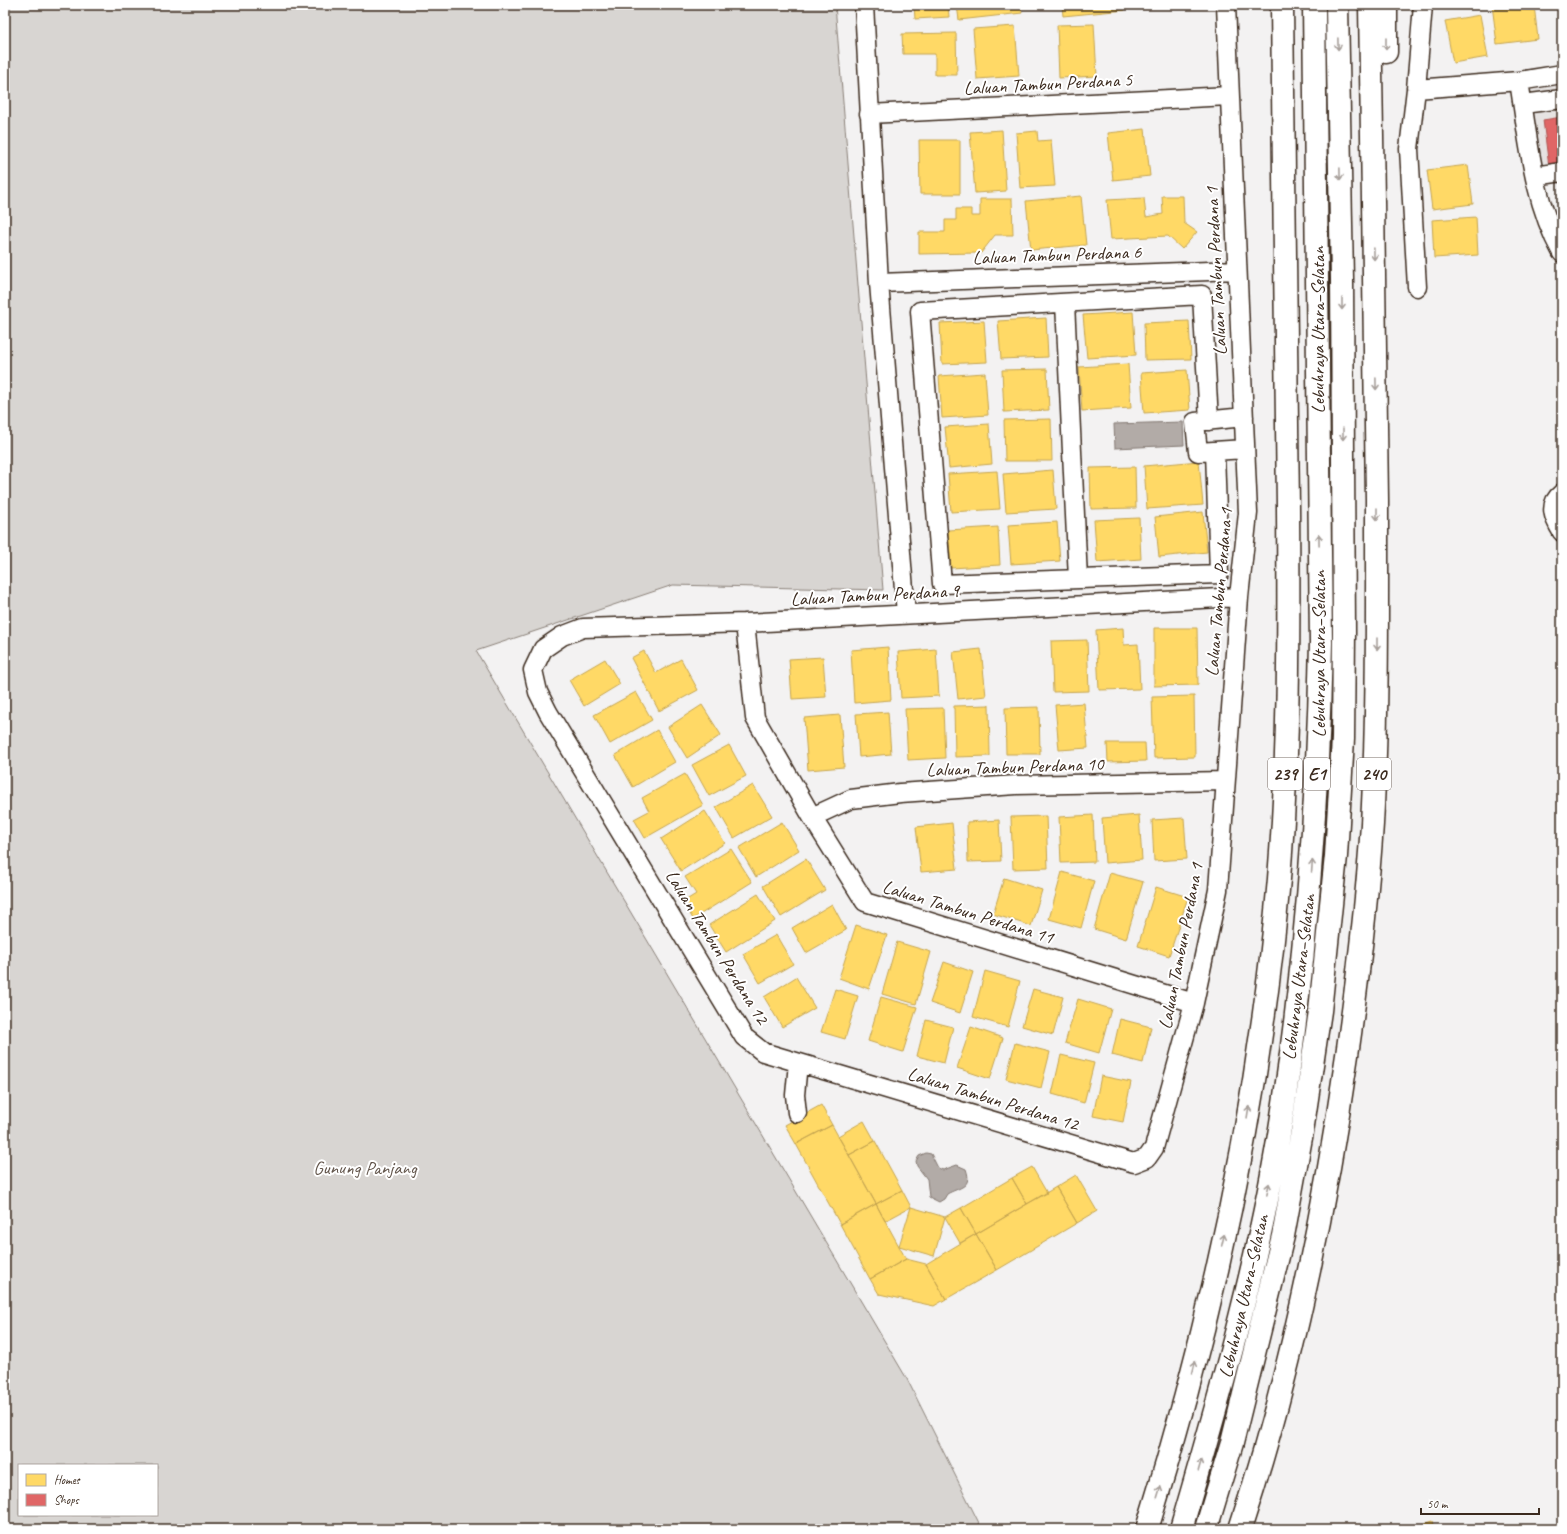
<svg xmlns="http://www.w3.org/2000/svg" width="1567" height="1534" font-family="Caveat,sans-serif">
	<rect width="100%" height="100%" fill="#f3f2f2"/>
	<filter id="ink" filterUnits="userSpaceOnUse"><feTurbulence type="fractalNoise" baseFrequency=".025" numOctaves="2"/><feDisplacementMap in="SourceGraphic" scale="8" xChannelSelector="R" yChannelSelector="G"/><feConvolveMatrix kernelMatrix="1 2 1 2 8 2 1 2 1" color-interpolation-filters="sRGB"/></filter>
	<g filter="url(#ink)">
		<path fill="#e6e3e2" d="M 1562,72 L 1562,171 L 1535,175 L 1521,78 Z"/>
		<path fill="#d8d5d2" stroke="#8a8078" fill-rule="evenodd" d="M 5,5 L 835,5 L 883,590 L 673,585 L 476,651 L 907,1379 L 982,1529 L 5,1529 ZM 19,1465 L 157,1465 L 157,1515 L 19,1515 Z"/>
		<path fill="#b2aba7" stroke="#827770" d="M 1183,422 L 1184,445 L 1115,448 L 1114,424 Z
			M 926,1153 L 931,1154 L 938,1168 L 943,1170 L 957,1165 L 966,1169 C 973,1188 959,1187 947,1194 L 944,1199 L 939,1202 L 929,1197 L 927,1179 L 917,1166 L 916,1161 L 919,1156 Z"/>
		<path fill="#ffd966" stroke="#c4a450" d="M 914,5 L 948,5 L 949,17 L 915,19 Z
			M 957,5 L 1021,5 L 1022,13 L 959,20 Z
			M 1062,5 L 1124,5 L 1125,10 L 1063,16 Z
			M 1492,5 L 1534,5 L 1538,39 L 1497,44 Z
			M 1480,15 L 1488,57 L 1453,63 L 1445,21 Z
			M 1094,24 L 1097,76 L 1059,78 L 1057,25 Z
			M 1015,26 L 1019,76 L 977,79 L 973,29 Z
			M 956,33 L 957,75 L 935,75 L 935,54 L 903,54 L 902,34 Z
			M 1145,129 L 1150,176 L 1113,180 L 1108,133 Z
			M 1002,130 L 1006,191 L 975,193 L 970,132 Z
			M 1037,131 L 1038,141 L 1051,140 L 1055,186 L 1020,188 L 1016,133 Z
			M 919,140 L 960,140 L 960,194 L 920,194 Z
			M 1468,165 L 1473,204 L 1432,209 L 1427,170 Z
			M 1081,196 L 1086,245 L 1031,250 L 1026,201 Z
			M 1162,196 L 1183,196 L 1184,223 L 1197,232 L 1182,249 L 1168,236 L 1111,239 L 1107,200 L 1144,198 L 1146,217 L 1163,214 Z
			M 980,199 L 1012,199 L 1013,235 L 995,235 L 981,253 L 919,254 L 919,232 L 945,232 L 945,220 L 956,220 L 956,209 L 971,209 L 971,216 L 980,216 Z
			M 1476,217 L 1478,255 L 1434,258 L 1432,220 Z
			M 1133,312 L 1136,355 L 1087,358 L 1083,315 Z
			M 1046,318 L 1048,357 L 1001,359 L 998,321 Z
			M 984,321 L 987,362 L 942,364 L 940,323 Z
			M 1189,321 L 1191,359 L 1145,360 L 1144,323 Z
			M 1128,364 L 1131,408 L 1082,411 L 1079,367 Z
			M 1047,369 L 1049,410 L 1004,412 L 1002,370 Z
			M 1187,370 L 1190,410 L 1144,413 L 1141,373 Z
			M 985,373 L 988,415 L 942,418 L 939,376 Z
			M 1051,419 L 1052,461 L 1005,461 L 1004,420 Z
			M 989,424 L 992,464 L 949,468 L 945,427 Z
			M 1199,461 L 1203,505 L 1147,509 L 1144,466 Z
			M 1135,467 L 1136,508 L 1091,509 L 1090,468 Z
			M 1053,470 L 1056,509 L 1006,512 L 1003,474 Z
			M 997,471 L 1000,509 L 951,512 L 948,474 Z
			M 1203,512 L 1207,552 L 1159,557 L 1155,517 Z
			M 1139,518 L 1141,559 L 1097,562 L 1094,520 Z
			M 1057,522 L 1060,561 L 1011,564 L 1008,525 Z
			M 998,527 L 1000,565 L 951,568 L 948,530 Z
			M 1123,628 L 1124,645 L 1138,644 L 1140,689 L 1099,690 L 1096,630 Z
			M 1154,628 L 1197,628 L 1198,685 L 1154,686 Z
			M 1087,640 L 1089,691 L 1053,692 L 1051,641 Z
			M 888,647 L 891,700 L 854,703 L 851,650 Z
			M 936,649 L 939,696 L 901,698 L 898,652 Z
			M 981,649 L 986,696 L 958,699 L 953,652 Z
			M 644,651 L 656,673 L 681,659 L 698,690 L 659,711 L 631,658 Z
			M 823,657 L 826,697 L 792,699 L 789,659 Z
			M 605,659 L 620,684 L 584,706 L 569,680 Z
			M 636,692 L 652,720 L 610,744 L 594,715 Z
			M 1194,696 L 1195,757 L 1154,758 L 1152,697 Z
			M 1084,703 L 1088,748 L 1059,750 L 1055,705 Z
			M 702,705 L 721,735 L 687,758 L 668,727 Z
			M 989,705 L 990,756 L 955,757 L 954,706 Z
			M 1039,707 L 1040,754 L 1006,754 L 1005,708 Z
			M 943,708 L 945,758 L 908,760 L 905,709 Z
			M 888,712 L 891,754 L 859,757 L 856,714 Z
			M 840,715 L 844,767 L 808,770 L 804,718 Z
			M 657,730 L 675,762 L 633,787 L 615,755 Z
			M 1107,743 L 1145,743 L 1146,761 L 1108,762 Z
			M 729,745 L 746,776 L 709,796 L 692,765 Z
			M 685,774 L 703,805 L 645,838 L 634,819 L 649,811 L 642,798 Z
			M 753,785 L 772,816 L 734,838 L 716,807 Z
			M 705,811 L 725,843 L 681,871 L 661,839 Z
			M 1093,815 L 1095,862 L 1061,863 L 1059,817 Z
			M 1139,815 L 1142,860 L 1105,863 L 1102,818 Z
			M 1046,816 L 1048,868 L 1013,869 L 1011,817 Z
			M 1184,818 L 1187,859 L 1154,861 L 1152,820 Z
			M 999,820 L 1001,861 L 968,862 L 967,822 Z
			M 782,822 L 799,850 L 756,877 L 739,848 Z
			M 952,823 L 957,869 L 921,872 L 916,827 Z
			M 731,849 L 752,882 L 693,919 L 683,902 L 696,894 L 685,877 Z
			M 806,859 L 825,890 L 781,917 L 763,886 Z
			M 1062,872 L 1094,881 L 1081,928 L 1049,919 Z
			M 1110,873 L 1143,882 L 1126,939 L 1094,929 Z
			M 1004,878 L 1042,890 L 1031,926 L 993,914 Z
			M 1156,887 L 1188,897 L 1169,956 L 1138,946 Z
			M 758,894 L 775,921 L 726,952 L 709,925 Z
			M 832,904 L 846,930 L 806,953 L 792,928 Z
			M 856,925 L 887,935 L 869,989 L 839,978 Z
			M 776,935 L 793,964 L 760,983 L 743,954 Z
			M 897,942 L 931,952 L 916,1004 L 882,994 Z
			M 944,962 L 973,972 L 960,1013 L 930,1003 Z
			M 985,971 L 1020,981 L 1008,1027 L 973,1017 Z
			M 796,977 L 815,1008 L 782,1027 L 764,997 Z
			M 835,989 L 858,996 L 845,1039 L 821,1032 Z
			M 1033,989 L 1063,997 L 1053,1035 L 1022,1026 Z
			M 881,997 L 917,1007 L 903,1052 L 868,1041 Z
			M 1078,999 L 1111,1009 L 1099,1053 L 1065,1043 Z
			M 1120,1019 L 1151,1027 L 1143,1063 L 1112,1055 Z
			M 926,1020 L 953,1027 L 944,1063 L 917,1056 Z
			M 971,1027 L 1003,1038 L 990,1079 L 957,1068 Z
			M 1015,1043 L 1050,1052 L 1041,1088 L 1006,1079 Z
			M 1061,1055 L 1094,1063 L 1084,1103 L 1052,1094 Z
			M 1101,1076 L 1131,1082 L 1123,1122 L 1093,1116 Z
			M 821,1105 L 832,1125 L 796,1144 L 785,1125 Z
			M 864,1121 L 875,1141 L 849,1155 L 838,1136 Z
			M 832,1125 L 876,1204 L 840,1224 L 796,1144 Z
			M 875,1141 L 902,1190 L 876,1204 L 849,1155 Z
			M 1032,1167 L 1047,1193 L 1027,1204 L 1012,1178 Z
			M 1076,1175 L 1097,1211 L 1077,1223 L 1056,1187 Z
			M 1012,1178 L 1027,1204 L 976,1234 L 961,1208 Z
			M 1056,1187 L 1077,1223 L 997,1270 L 976,1234 Z
			M 902,1190 L 911,1207 L 885,1221 L 876,1204 Z
			M 876,1204 L 906,1259 L 870,1279 L 840,1224 Z
			M 911,1207 L 945,1217 L 934,1256 L 899,1246 Z
			M 961,1208 L 976,1234 L 960,1243 L 945,1217 Z
			M 976,1234 L 997,1270 L 946,1299 L 926,1264 Z
			M 906,1259 L 926,1264 L 946,1299 L 934,1306 L 879,1294 L 870,1279 Z
			M 1433,1522 L 1435,1529 L 1418,1529 L 1418,1527 Z"/>
		<path fill="#e06666" stroke="#ae5450" d="M 1562,117 L 1562,165 L 1549,167 L 1543,120 Z"/>
		<g fill="none" stroke-linecap="round" stroke-linejoin="round">
			<defs>
				<path id="minor" d="M 864,5 L 879,283 L 906,614
					M 1226,5 L 1248,513 L 1239,597 L 1218,890 L 1194,1003 L 1154,1148 L 1147,1158 L 1134,1163 L 763,1052 L 744,1037 L 548,712 L 538,692 L 533,670 L 543,649 L 562,636 L 583,628 L 745,623 L 1239,597
					M 1519,81 C 1528,138 1533,201 1562,253
					M 1416,89 L 1519,81 L 1562,74
					M 1523,104 L 1562,99
					M 869,114 L 1229,96
					M 1535,176 L 1562,172
					M 879,283 L 1237,270
					M 1417,287 L 1409,149 L 1416,89 L 1423,5
					M 1065,303 L 1078,579
					M 1244,417 L 1195,422 L 1198,452 L 1245,449
					M 1209,421 L 1202,295 L 920,311 L 942,584 L 1219,574 L 1215,451
					M 1562,493 C 1547,505 1554,519 1562,532
					M 745,623 L 755,718 L 812,817 L 865,902 L 1194,1003
					M 812,817 L 851,799 L 900,793 L 1016,785 L 1225,781
					M 797,1113 L 795,1095 L 798,1063"/>
				<path id="major" d="M 1386,52 L 1386,5
					M 1147,1529 C 1213,1318 1260,1099 1279,879 C 1289,755 1289,631 1288,508 C 1287,340 1283,173 1282,5
					M 1240,1529 C 1291,1375 1324,1215 1347,1055 C 1358,978 1367,901 1372,824 C 1378,716 1377,608 1377,500 C 1376,335 1372,170 1370,5"/>
				<path id="highway" d="M 1181,1529 C 1222,1389 1263,1247 1284,1103 C 1307,950 1318,797 1321,643 L 1314,5
					M 1206,1529 L 1232,1443 L 1283,1236 L 1302,1132 L 1320,1011 L 1336,856 L 1343,739 L 1344,633 L 1342,279 L 1337,5"/>
			</defs>
			<use href="#minor" stroke="#3b2a1e" stroke-width="21"/>
			<use href="#major" stroke="#3b2a1e" stroke-width="25"/>
			<use href="#highway" stroke="#3b2a1e" stroke-width="25"/>
			<use href="#minor" stroke="#fff" stroke-width="18"/>
			<use href="#major" stroke="#fff" stroke-width="22"/>
			<use href="#highway" stroke="#fff" stroke-width="22"/>
		</g>
		<defs><path id="oneway-shaft" d="M-6 0H5M1.5-3L5.5 0L1.5 3" fill="none" stroke-width="1.6" stroke-linecap="round" stroke-linejoin="round"/></defs>
		<g stroke="#a79f9a">
			<use href="#oneway-shaft" transform="translate(1338 44) rotate(89)"/>
			<use href="#oneway-shaft" transform="translate(1386 44) rotate(90)"/>
			<use href="#oneway-shaft" transform="translate(1340 174) rotate(89)"/>
			<use href="#oneway-shaft" transform="translate(1374 254) rotate(89)"/>
			<use href="#oneway-shaft" transform="translate(1342 304) rotate(90)"/>
			<use href="#oneway-shaft" transform="translate(1376 384) rotate(89)"/>
			<use href="#oneway-shaft" transform="translate(1343 434) rotate(90)"/>
			<use href="#oneway-shaft" transform="translate(1377 514) rotate(90)"/>
			<use href="#oneway-shaft" transform="translate(1319 540) rotate(-91)"/>
			<use href="#oneway-shaft" transform="translate(1377 644) rotate(90)"/>
			<use href="#oneway-shaft" transform="translate(1312 866) rotate(-86)"/>
			<use href="#oneway-shaft" transform="translate(1248 1112) rotate(-81)"/>
			<use href="#oneway-shaft" transform="translate(1268 1189) rotate(-79)"/>
			<use href="#oneway-shaft" transform="translate(1223 1240) rotate(-77)"/>
			<use href="#oneway-shaft" transform="translate(1194 1367) rotate(-76)"/>
			<use href="#oneway-shaft" transform="translate(1200 1465) rotate(-74)"/>
			<use href="#oneway-shaft" transform="translate(1159 1492) rotate(-73)"/>
		</g>
	</g>
	<g text-anchor="middle" dominant-baseline="central" stroke-width="4" stroke-linejoin="round" paint-order="stroke">
		<g fill="#fff" stroke="#766a62" stroke-width="1">
			<rect x="1268" y="758" width="34" height="32" rx="3"/>
			<rect x="1304" y="758" width="26" height="32" rx="3"/>
			<rect x="1357" y="758" width="34" height="32" rx="3"/>
		</g>
		<g font-size="18" font-weight="bold" fill="#3b2a1e">
			<text x="1285" y="774">239</text>
			<text x="1317" y="774">E1</text>
			<text x="1374" y="774">240</text>
		</g>
		<g font-size="19" fill="#3b2a1e" stroke="#fff">
			<text transform="translate(1048 84) rotate(-3)">Laluan Tambun Perdana 5</text>
			<text transform="translate(1057 255) rotate(-2)">Laluan Tambun Perdana 6</text>
			<text transform="translate(1216 271) rotate(-93)">Laluan Tambun Perdana 1</text>
			<text transform="translate(1318 330) rotate(-90)">Lebuhraya Utara–Selatan</text>
			<text transform="translate(1219 592) rotate(-85)">Laluan Tambun Perdana 1</text>
			<text transform="translate(875 595) rotate(-3)">Laluan Tambun Perdana 9</text>
			<text transform="translate(1319 654) rotate(-90)">Lebuhraya Utara–Selatan</text>
			<text transform="translate(1015 767) rotate(-2)">Laluan Tambun Perdana 10</text>
			<text transform="translate(968 912) rotate(17)">Laluan Tambun Perdana 11</text>
			<text transform="translate(1181 946) rotate(-79)">Laluan Tambun Perdana 1</text>
			<text transform="translate(717 947) rotate(58)">Laluan Tambun Perdana 12</text>
			<text transform="translate(1299 977) rotate(-83)">Lebuhraya Utara–Selatan</text>
			<text transform="translate(993 1099) rotate(17)">Laluan Tambun Perdana 12</text>
			<text transform="translate(1244 1296) rotate(-77)">Lebuhraya Utara–Selatan</text>
		</g>
		<g font-size="19" fill="#62554b" stroke="#fff">
			<text x="365" y="1168">Gunung Panjang</text>
		</g>
	</g>
	<rect width="1567" height="1534" fill="none" stroke="#fff" stroke-width="20"/>
	<rect x="10" y="10" width="1547" height="1514" fill="none" stroke="#3b2a1e" stroke-width="1.5" filter="url(#ink)"/>
	<rect x="18" y="1464" width="140" height="52" fill="#ffffff" stroke="#b1aaa5"/>
	<rect x="26" y="1474" width="20" height="12" fill="#ffd966" stroke="#b1aaa5"/>
	<text x="54" y="1484" font-size="12" fill="#3b2a1e">Homes</text>
	<rect x="26" y="1494" width="20" height="12" fill="#e06666" stroke="#b1aaa5"/>
	<text x="54" y="1504" font-size="12" fill="#3b2a1e">Shops</text>
	<path d="M1421 1508v6h118v-6" fill="none" stroke="#3b2a1e" stroke-width="2"/>
	<text x="1427" y="1508" font-size="12" fill="#3b2a1e" stroke="#ffffff" stroke-width="3" paint-order="stroke">50 m</text>
</svg>
